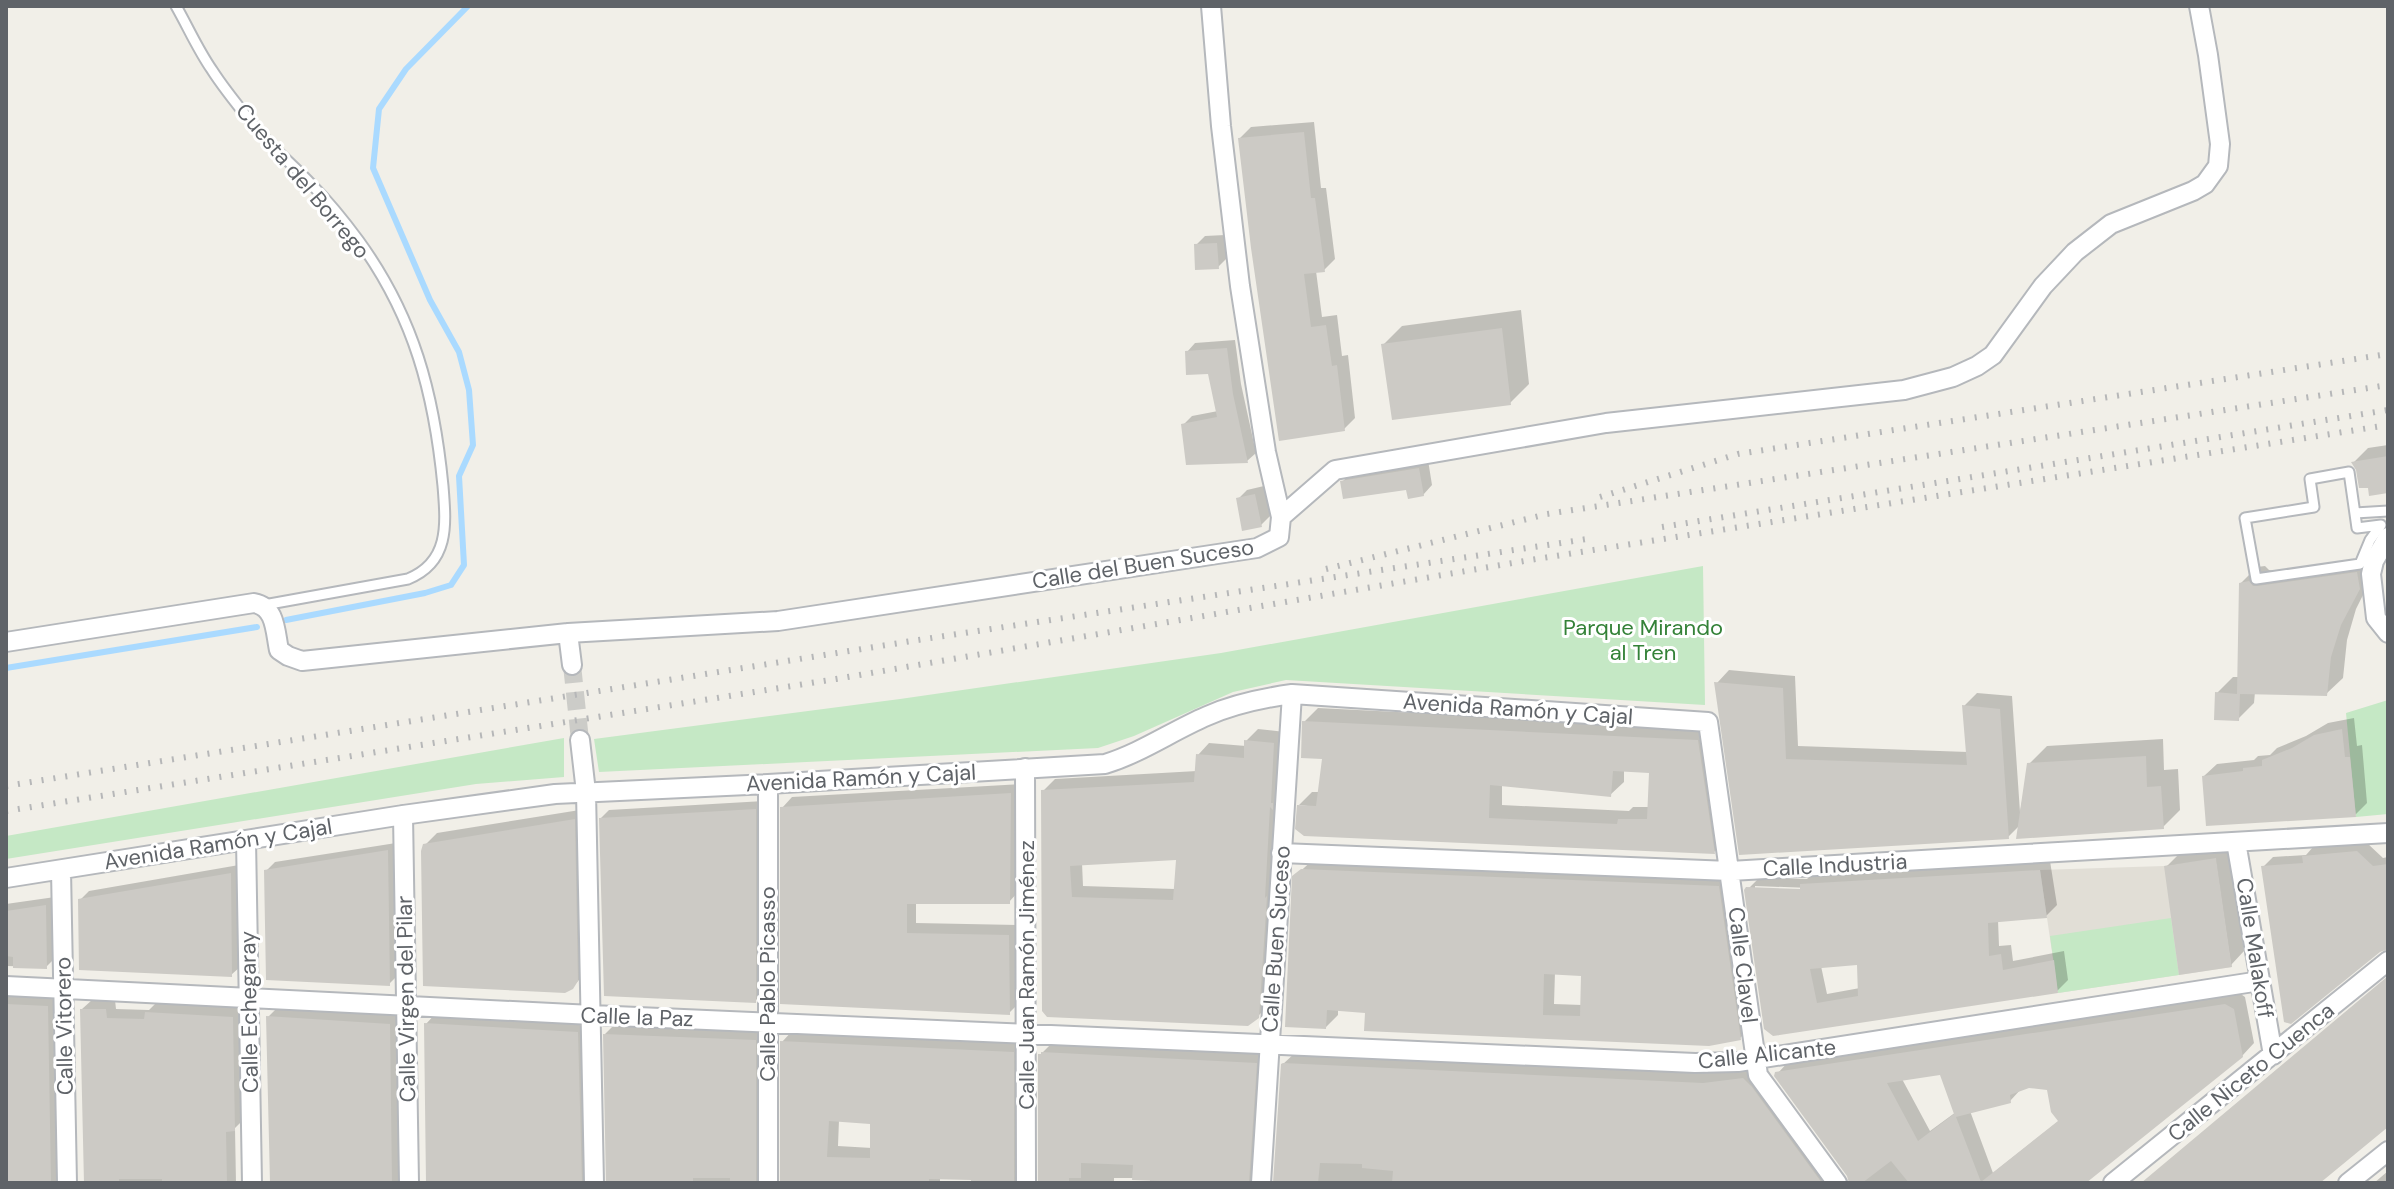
<svg xmlns="http://www.w3.org/2000/svg" width="2394" height="1189" font-family="'DM Sans',sans-serif">
	<rect width="100%" height="100%" fill="#f1efe8"/>
	<path fill="#e1ded6" d="M 2216,859 L 2232,967 L 2058,993 L 2040,870 L 2164,866 Z"/>
	<path fill="#c5e8c5" d="M 1703,566 L 1705,705 L 1286,680 L 1233,692 L 1134,736 L 1098,748 L 599,772 L 594,739 L 900,699 L 1221,653 Z
		M 2388,700 L 2388,814 L 2356,817 L 2346,713 Z
		M 564,738 L 564,777 L 476,784 L 6,859 L 6,836 Z
		M 2171,918 L 2179,975 L 2058,993 L 2050,936 Z"/>
	<path fill="#0003" fill-rule="evenodd" d="M 1314,122 L 1321,188 L 1326,188 L 1335,259 L 1324,270 L 1316,271 L 1322,317 L 1337,315 L 1342,356 L 1348,355 L 1355,418 L 1344,429 L 1240,138 L 1251,127 Z
		M 1225,235 L 1227,258 L 1218,267 L 1196,245 L 1205,236 Z
		M 1521,310 L 1529,384 L 1510,403 L 1383,345 L 1402,326 Z
		M 1235,340 L 1241,384 L 1256,453 L 1247,461 L 1183,425 L 1192,416 L 1218,411 L 1209,372 L 1187,352 L 1195,343 Z
		M 2388,445 L 2388,491 L 2370,486 L 2354,462 L 2368,448 Z
		M 1428,460 L 1432,485 L 1423,495 L 1408,488 L 1342,482 L 1351,473 Z
		M 1264,486 L 1270,516 L 1261,525 L 1238,499 L 1247,490 Z
		M 2373,557 L 2375,571 L 2356,609 L 2347,640 L 2343,678 L 2326,694 L 2255,692 L 2254,703 L 2238,719 L 2217,693 L 2233,677 L 2240,677 L 2241,583 L 2257,567 L 2265,566 L 2269,570 L 2274,571 Z
		M 1729,670 L 1795,676 L 1798,746 L 1968,752 L 1964,706 L 1977,693 L 2012,696 L 2020,812 L 2029,764 L 2047,746 L 2163,739 L 2164,770 L 2178,769 L 2180,810 L 2163,827 L 2020,825 L 2008,837 L 1741,853 L 1717,683 Z
		M 1318,708 L 1711,728 L 1727,839 L 1714,852 L 1299,805 L 1312,792 L 1319,792 L 1324,757 L 1304,722 ZM 1624,770 L 1651,771 L 1650,807 L 1633,807 L 1629,811 L 1502,805 L 1502,785 L 1610,795 L 1624,782 Z
		M 2354,718 L 2357,746 L 2362,745 L 2367,803 L 2355,815 L 2204,776 L 2217,764 L 2254,760 L 2258,756 L 2270,755 L 2277,748 L 2306,736 L 2328,723 Z
		M 1258,729 L 1285,732 L 1270,1004 L 1258,1016 L 1048,1015 L 1043,791 L 1055,779 L 1197,771 L 1198,755 L 1209,743 L 1246,746 L 1246,741 ZM 1178,858 L 1175,889 L 1083,886 L 1082,863 Z
		M 1021,784 L 1019,891 L 1009,902 L 916,902 L 916,923 L 1019,925 L 1019,1003 L 1009,1013 L 782,1002 L 782,808 L 792,797 Z
		M 764,801 L 764,992 L 755,1001 L 601,818 L 609,810 Z
		M 586,809 L 582,977 L 570,989 L 425,845 L 437,833 Z
		M 396,843 L 398,975 L 389,984 L 266,871 L 275,862 Z
		M 2367,843 L 2383,858 L 2388,857 L 2388,947 L 2263,867 L 2273,857 L 2306,855 L 2313,847 Z
		M 2229,846 L 2244,951 L 2231,965 L 2166,867 L 2180,853 Z
		M 1315,858 L 1730,875 L 1752,1026 L 1740,1038 L 1338,1009 L 1338,1015 L 1326,1027 L 1294,877 ZM 1555,972 L 1583,974 L 1582,1005 L 1554,1004 Z
		M 2050,861 L 2057,905 L 2046,916 L 1998,920 L 1999,946 L 2011,945 L 2013,961 L 2064,951 L 2068,980 L 2057,991 L 1774,1034 L 1746,891 L 1759,878 L 1807,879 L 1812,874 ZM 1755,886 L 1810,888 L 1810,892 L 1755,890 ZM 1859,963 L 1860,988 L 1827,994 L 1821,966 Z
		M 239,865 L 240,967 L 231,975 L 80,900 L 89,891 Z
		M 55,897 L 55,958 L 46,967 L 6,966 L 6,904 Z
		M 2238,992 L 2245,997 L 2254,1043 L 2242,1056 L 2083,1183 L 1849,1183 L 1849,1176 L 1777,1074 L 1789,1061 ZM 1941,1073 L 1956,1112 L 1930,1131 L 1902,1079 ZM 2029,1085 L 2049,1089 L 2060,1120 L 1993,1173 L 1970,1111 L 2010,1101 L 2022,1088 Z
		M 6,995 L 57,997 L 61,1183 L 6,1183 Z
		M 92,1000 L 115,1000 L 116,1009 L 149,1010 L 156,1003 L 242,1008 L 244,1119 L 235,1128 L 236,1183 L 85,1183 L 82,1009 Z
		M 279,1006 L 400,1014 L 403,1183 L 271,1183 L 268,1017 Z
		M 437,1012 L 589,1021 L 602,1183 L 429,1183 L 426,1024 Z
		M 616,1023 L 765,1028 L 776,1183 L 608,1183 L 605,1034 Z
		M 793,1030 L 1024,1042 L 1021,1183 L 973,1183 L 973,1178 L 940,1177 L 940,1183 L 782,1183 L 782,1042 ZM 839,1120 L 872,1122 L 872,1148 L 838,1146 Z
		M 1052,1043 L 1268,1052 L 1265,1181 L 1271,1183 L 1150,1183 L 1150,1178 L 1114,1178 L 1114,1183 L 1043,1183 L 1040,1055 Z
		M 1296,1052 L 1717,1072 L 1755,1067 L 1839,1179 L 1848,1183 L 1275,1183 L 1282,1065 Z
		M 2388,1171 L 2388,1183 L 2374,1183 Z"/>
	<g fill="none" stroke-linecap="round" stroke-linejoin="round">
		<path stroke="#aadaff" stroke-width="6" d="M 286,620 L 425,593 L 451,585 L 464,565 L 459,476 L 473,445 L 469,390 L 459,352 L 430,300 L 373,168 L 379,109 L 406,69 L 468,6
			M 6,668 L 257,627"/>
	</g>
	<path fill="#cccac5" fill-rule="evenodd" d="M 1304,132 L 1311,198 L 1315,198 L 1325,272 L 1304,274 L 1311,327 L 1326,325 L 1332,366 L 1337,365 L 1345,431 L 1279,441 L 1251,248 L 1238,138 Z
		M 1217,243 L 1219,269 L 1195,270 L 1194,244 Z
		M 1502,328 L 1511,405 L 1392,420 L 1381,344 Z
		M 1227,348 L 1233,394 L 1248,463 L 1186,465 L 1181,424 L 1217,417 L 1208,374 L 1186,375 L 1185,351 Z
		M 2388,456 L 2388,493 L 2369,496 L 2368,488 L 2359,488 L 2356,470 L 2351,462 Z
		M 1419,468 L 1424,496 L 1408,499 L 1406,490 L 1343,499 L 1340,481 Z
		M 1255,494 L 1262,527 L 1242,531 L 1236,498 Z
		M 2357,572 L 2360,589 L 2341,625 L 2331,657 L 2327,696 L 2240,694 L 2239,721 L 2214,720 L 2215,692 L 2237,694 L 2239,583 L 2249,581 L 2253,586 L 2257,586 Z
		M 1714,682 L 1783,688 L 1786,759 L 1967,765 L 1962,705 L 2000,709 L 2009,839 L 1739,855 Z
		M 1302,721 L 1698,740 L 1715,854 L 1304,836 L 1295,829 L 1297,805 L 1316,806 L 1322,759 L 1301,758 ZM 1613,771 L 1649,773 L 1647,819 L 1618,819 L 1617,824 L 1489,818 L 1490,785 L 1611,797 Z
		M 2342,729 L 2345,757 L 2350,757 L 2356,817 L 2206,826 L 2202,776 L 2243,771 L 2243,768 L 2262,766 L 2262,760 L 2292,748 L 2314,735 Z
		M 1244,740 L 1274,743 L 1271,803 L 1273,803 L 1273,810 L 1270,807 L 1265,898 L 1267,896 L 1259,1018 L 1248,1026 L 1047,1017 L 1042,1011 L 1041,790 L 1194,782 L 1196,754 L 1244,758 ZM 1176,860 L 1173,900 L 1072,897 L 1070,866 Z
		M 2146,756 L 2147,787 L 2161,786 L 2164,829 L 2016,839 L 2027,763 Z
		M 1011,793 L 1010,904 L 907,904 L 907,933 L 1009,935 L 1010,1015 L 780,1004 L 780,807 Z
		M 756,809 L 756,1003 L 604,996 L 599,818 Z
		M 575,819 L 578,981 L 573,989 L 565,993 L 423,986 L 421,851 L 423,844 Z
		M 388,850 L 390,986 L 266,980 L 264,870 Z
		M 2357,851 L 2373,866 L 2388,864 L 2388,949 L 2380,952 L 2291,1024 L 2284,1022 L 2261,866 L 2303,863 L 2302,856 Z
		M 2216,858 L 2232,967 L 2179,975 L 2164,866 Z
		M 1301,869 L 1719,886 L 1741,1040 L 1709,1046 L 1364,1031 L 1365,1013 L 1327,1010 L 1326,1029 L 1285,1027 L 1292,876 ZM 1544,974 L 1581,976 L 1580,1016 L 1543,1015 Z
		M 2040,870 L 2047,918 L 1988,923 L 1989,956 L 2001,954 L 2003,970 L 2054,960 L 2058,993 L 1773,1036 L 1764,1029 L 1744,890 L 1746,887 L 1800,889 L 1800,884 ZM 1857,965 L 1858,996 L 1817,1003 L 1810,969 Z
		M 231,873 L 232,977 L 79,970 L 78,899 Z
		M 46,905 L 47,969 L 13,968 L 13,957 L 6,956 L 6,911 Z
		M 2388,976 L 2388,1127 L 2320,1183 L 2141,1183 Z
		M 6,1004 L 48,1006 L 51,1183 L 6,1183 Z
		M 2225,1004 L 2234,1009 L 2243,1057 L 2086,1183 L 1909,1183 L 1891,1161 L 1862,1183 L 1849,1183 L 1847,1176 L 1774,1076 L 1775,1072 ZM 1940,1075 L 1954,1114 L 1918,1141 L 1887,1083 ZM 2029,1088 L 2047,1090 L 2051,1112 L 2058,1121 L 1981,1182 L 1956,1117 L 2011,1103 L 2010,1095 Z
		M 80,1009 L 106,1009 L 107,1018 L 144,1019 L 145,1012 L 233,1017 L 235,1131 L 226,1132 L 227,1183 L 162,1183 L 162,1179 L 119,1179 L 119,1183 L 84,1183 Z
		M 266,1016 L 390,1024 L 392,1183 L 270,1183 Z
		M 424,1023 L 578,1032 L 582,1183 L 426,1183 Z
		M 603,1034 L 756,1040 L 756,1183 L 730,1183 L 730,1178 L 693,1178 L 693,1183 L 606,1183 Z
		M 780,1041 L 1014,1052 L 1014,1183 L 971,1183 L 971,1180 L 929,1179 L 929,1183 L 780,1183 ZM 829,1121 L 870,1124 L 870,1158 L 827,1157 Z
		M 1041,1052 L 1257,1063 L 1249,1183 L 1159,1183 L 1159,1181 L 1132,1180 L 1133,1165 L 1081,1163 L 1081,1178 L 1069,1178 L 1069,1183 L 1038,1183 L 1038,1054 L 1041,1054 Z
		M 1283,1063 L 1703,1083 L 1743,1078 L 1752,1087 L 1822,1183 L 1669,1181 L 1668,1183 L 1392,1183 L 1393,1171 L 1362,1168 L 1362,1164 L 1320,1163 L 1318,1183 L 1273,1183 L 1281,1064 Z"/>
	<g fill="none" stroke-linecap="round" stroke-linejoin="round">
		<path stroke="#ccccc8" stroke-width="18" stroke-dasharray="18 9" stroke-linecap="butt" d="M 572,665 L 580,740"/>
		<defs>
			<path id="service" d="M 176,6 C 188,27 198,50 212,70 C 226,92 244,113 260,133 C 276,151 295,167 312,185 C 329,202 345,222 359,241 C 414,317 434,393 443,486 C 446,524 450,562 408,579 L 264,605
				M 2349,472 L 2357,528 L 2381,525 L 2370,540 L 2360,564 L 2256,579 L 2245,518 L 2314,507 L 2310,479 Z
				M 2355,513 L 2388,511"/>
			<path id="minor" d="M 1281,517 L 1335,470 L 1606,423 L 1904,390 L 1953,377 L 1977,366 L 1993,355 L 2043,286 L 2075,252 L 2111,224 L 2193,191 L 2205,184 L 2218,166 L 2220,144 L 2208,55 L 2199,6
				M 2388,537 L 2374,561 L 2371,574 L 2376,618 L 2388,633
				M 568,633 L 572,665
				M 6,642 L 254,603 C 276,607 275,631 279,650 L 288,656 L 302,661 L 568,633 L 778,621 L 1257,548 L 1279,537 L 1281,517 L 1266,452 L 1240,286 L 1221,126 L 1211,6
				M 580,740 L 586,792 L 594,1183
				M 1025,768 L 1026,1183
				M 768,784 L 768,1183
				M 403,815 L 409,1183
				M 246,840 L 252,1183
				M 2236,842 L 2273,1055
				M 1281,853 L 1730,871 L 2388,833
				M 61,870 L 67,1183
				M 6,878 L 403,815 L 555,794 L 768,784 L 1105,764 C 1141,753 1172,731 1207,716 C 1234,704 1263,698 1292,694 L 1708,722 L 1758,1075 L 1837,1183
				M 6,986 L 592,1015 L 1695,1063 L 1738,1062 L 2260,981
				M 1261,1183 L 1292,694
				M 2113,1183 L 2388,961
				M 2348,1183 L 2388,1151"/>
		</defs>
		<use href="#service" stroke="#b5b8bc" stroke-width="13"/>
		<use href="#minor" stroke="#b5b8bc" stroke-width="22"/>
		<use href="#service" stroke="#fff" stroke-width="9"/>
		<use href="#minor" stroke="#fff" stroke-width="18"/>
		<path stroke="#b6b7b8" stroke-width="6" stroke-dasharray="2 10" stroke-linecap="butt" d="M 1600,497 L 1738,454 L 2388,354
			M 1662,527 L 2388,410
			M 1326,569 L 1547,514 L 2388,385
			M 6,786 L 918,640 L 1587,539
			M 6,811 L 836,679 L 1530,560 L 2388,425"/>
	</g>
	<g text-anchor="middle" dominant-baseline="central" stroke-width="6" stroke-linejoin="round" paint-order="stroke">
		<g font-size="22" fill="#5f6368" stroke="#fff">
			<text transform="translate(303 181) rotate(50)">Cuesta del Borrego</text>
			<text transform="translate(1143 564) rotate(-9)">Calle del Buen Suceso</text>
			<text transform="translate(1518 709) rotate(4)">Avenida Ramón y Cajal</text>
			<text transform="translate(861 778) rotate(-3)">Avenida Ramón y Cajal</text>
			<text transform="translate(218 844) rotate(-9)">Avenida Ramón y Cajal</text>
			<text transform="translate(1835 865) rotate(-3)">Calle Industria</text>
			<text transform="translate(1276 939) rotate(-86)">Calle Buen Suceso</text>
			<text transform="translate(2255 948) rotate(81)">Calle Malakoff</text>
			<text transform="translate(1743 965) rotate(83)">Calle Clavel</text>
			<text transform="translate(1026 975) rotate(-90)">Calle Juan Ramón Jiménez</text>
			<text transform="translate(767 984) rotate(-90)">Calle Pablo Picasso</text>
			<text transform="translate(406 999) rotate(-91)">Calle Virgen del Pilar</text>
			<text transform="translate(249 1012) rotate(-91)">Calle Echegaray</text>
			<text transform="translate(637 1017) rotate(2)">Calle la Paz</text>
			<text transform="translate(64 1026) rotate(-91)">Calle Vitorero</text>
			<text transform="translate(1767 1054) rotate(-6)">Calle Alicante</text>
			<text transform="translate(2251 1072) rotate(-39)">Calle Niceto Cuenca</text>
		</g>
		<g font-size="22" fill="#348238" stroke="#fff">
			<text x="1643" y="627">Parque Mirando<tspan x="1643" dy="25">al Tren</tspan></text>
		</g>
	</g>
	<rect width="2394" height="1189" fill="none" stroke="#5f6368" stroke-width="16"/>
</svg>
